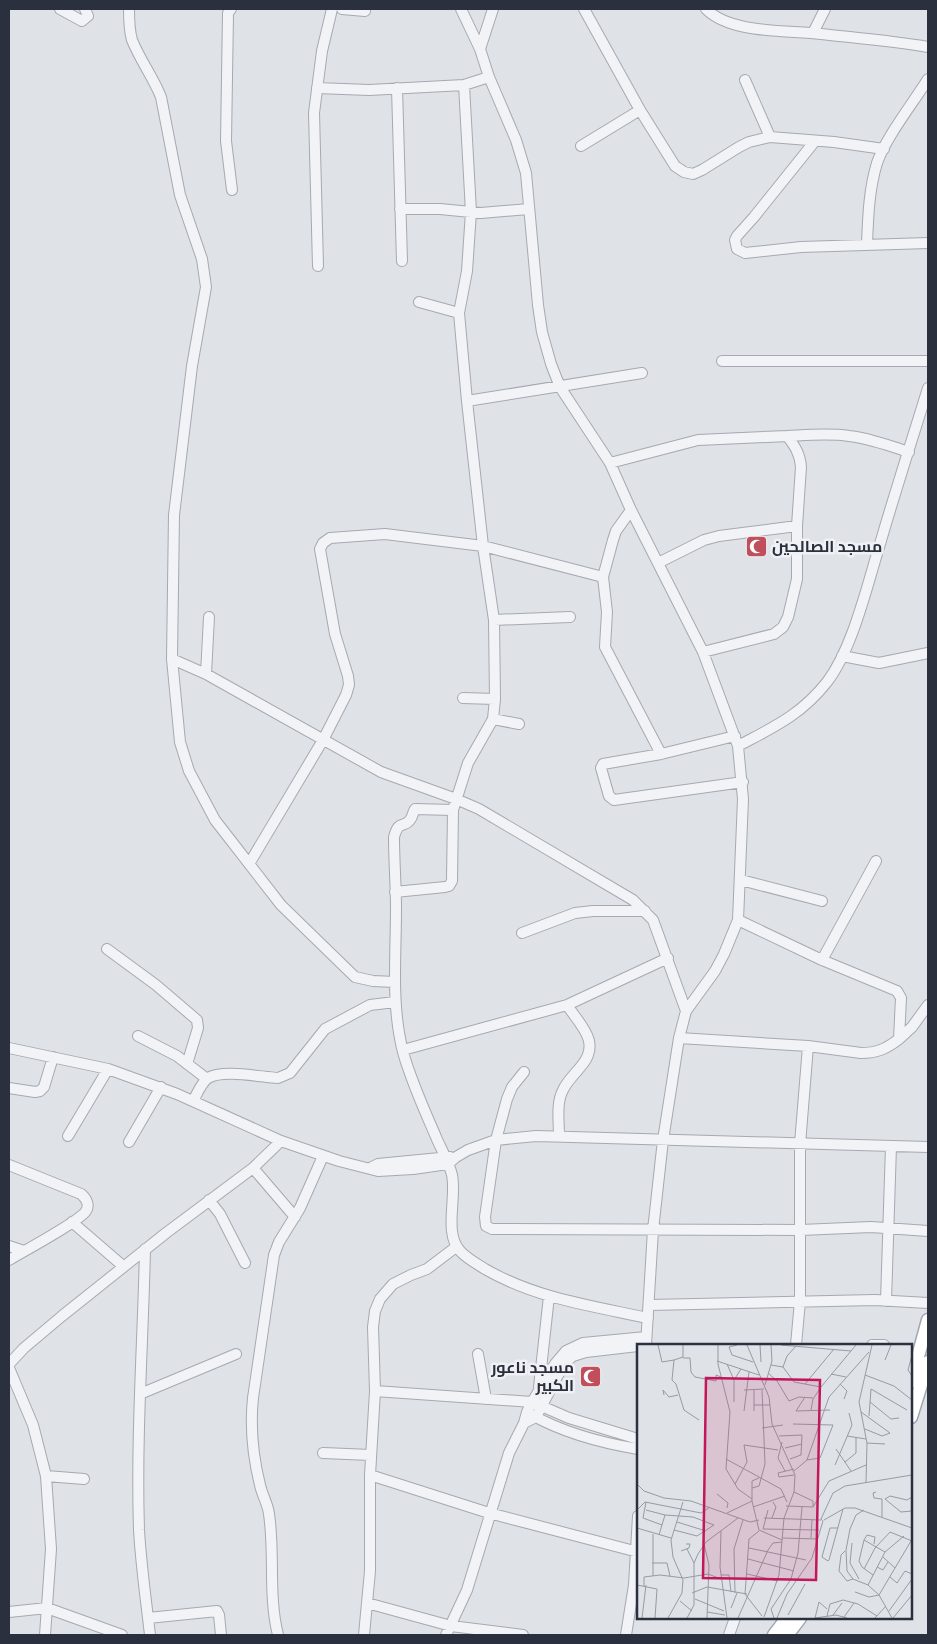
<svg xmlns="http://www.w3.org/2000/svg" width="937" height="1644" font-family="Cabin,Cairo,sans-serif">
	<rect width="100%" height="100%" fill="#dfe2e7"/>
	<g fill="none" stroke-linecap="round" stroke-linejoin="round">
		<defs>
			<path id="minor" d="M 60,9 L 82,21 L 88,16 L 85,9
				M 129,9 C 129,19 129,30 132,40 C 140,60 153,77 161,97 L 180,195 L 202,259 L 206,287 L 192,366 L 174,515 L 172,659 L 180,742 L 189,771 L 215,820 L 281,905 L 355,977 L 373,981 L 395,982
				M 231,9 L 228,13 L 226,141 L 232,190
				M 342,9 L 365,11
				M 461,9 L 480,49 L 489,77 L 516,140 L 526,173 L 538,305 L 542,332 L 551,364 L 560,387 L 610,463 L 631,510 L 703,652 L 738,746 L 743,799 L 738,920 L 724,954 L 715,971 L 686,1011 L 679,1038 L 663,1140 L 653,1230 L 646,1345
				M 584,9 L 640,110 L 675,166 L 684,172 L 693,174 L 702,170 L 739,147 L 749,142 L 770,137 L 834,142 L 884,149
				M 706,9 C 731,34 787,30 821,34 C 857,38 893,41 928,47
				M 813,33 L 825,9
				M 480,49 L 493,9
				M 745,80 L 770,137
				M 317,88 L 369,90 L 464,85 L 489,77
				M 397,88 L 402,261
				M 815,141 L 754,217 L 737,236 L 735,240 L 737,249 L 745,253 L 801,247 L 928,243
				M 581,146 L 640,110
				M 400,209 L 440,209 L 481,213 L 529,209
				M 867,244 C 868,217 869,189 877,163 C 886,137 913,103 928,79
				M 318,266 L 314,113 L 322,51 L 332,9
				M 419,302 L 459,313
				M 722,361 L 928,361
				M 467,401 L 642,373
				M 787,436 C 808,435 829,433 849,436 C 870,438 889,446 909,452
				M 610,463 L 698,440 L 787,436 C 795,446 800,454 801,467 L 797,526 L 797,579 L 788,617 L 783,627 L 774,634 L 703,652
				M 631,510 L 616,531 L 613,540 L 603,577 L 607,612 L 605,647 L 661,754
				M 658,563 L 704,540 L 719,536 L 797,526
				M 494,620 L 570,617
				M 842,656 L 879,663 L 928,653
				M 172,659 L 206,674 L 381,772 L 456,799 L 479,809 L 633,900 L 653,920 L 686,1011
				M 206,674 L 209,617
				M 463,698 L 495,699
				M 493,719 L 519,724
				M 735,736 L 661,754 L 603,764 L 601,768 L 609,796 L 614,800 L 743,782
				M 738,746 C 774,727 801,715 827,682 C 853,648 867,585 880,544 C 895,492 912,440 928,388
				M 453,810 L 415,809 C 413,812 413,816 410,820 C 403,829 399,819 394,837 C 394,861 396,885 396,909 C 396,957 391,1005 403,1052 C 411,1081 424,1109 436,1137 C 441,1149 449,1162 452,1175 C 457,1198 443,1234 461,1252 C 468,1259 477,1264 485,1269 C 535,1298 592,1306 648,1318
				M 249,864 L 323,740 L 346,695 L 349,685 L 348,676 L 335,634 L 320,549 L 323,543 L 330,538 L 385,534 L 483,546 L 603,577
				M 741,880 L 822,901
				M 395,892 L 445,887 L 449,886 L 452,881 L 453,810 L 468,763 L 493,719 L 495,699 L 494,620 L 483,546 L 467,401 L 459,313 L 467,271 L 471,212 L 464,85
				M 522,933 L 575,913 L 593,911 L 645,911
				M 107,949 L 156,985 L 197,1020 L 198,1028 L 187,1064
				M 822,960 L 876,861
				M 138,1036 L 177,1056 L 207,1079
				M 679,1038 L 808,1046 L 861,1053 C 877,1053 886,1049 899,1039 L 901,998 L 897,991 L 822,960 L 738,920
				M 899,1039 L 912,1027 L 928,1005
				M 9,1048 L 108,1069 L 177,1094 L 281,1141 L 339,1161 L 378,1171 L 413,1169 L 448,1164 L 456,1157 L 468,1150 L 496,1140 L 536,1136 L 928,1147
				M 403,1050 L 567,1005 L 668,958
				M 524,1072 L 512,1087 L 507,1099 L 496,1140 L 485,1217 L 486,1226 L 492,1229 L 801,1230 L 871,1227 L 928,1231
				M 9,1088 L 35,1092 L 40,1091 L 44,1087 L 53,1057
				M 193,1101 C 197,1094 201,1083 208,1078 C 223,1069 260,1077 278,1078 L 290,1073 L 325,1029 L 370,1005 L 395,1002
				M 68,1136 L 108,1069
				M 559,1136 C 559,1121 556,1103 563,1090 C 567,1081 576,1073 582,1065 C 601,1042 580,1025 567,1005
				M 129,1142 L 161,1087
				M 9,1165 L 81,1194 C 86,1198 90,1205 86,1211 C 80,1221 22,1252 9,1260
				M 253,1168 L 295,1217
				M 370,1168 L 378,1164 L 450,1157
				M 209,1200 L 220,1214 L 245,1263
				M 72,1222 L 123,1266
				M 9,1246 L 24,1251
				M 145,1249 C 143,1343 136,1436 139,1530 C 141,1565 146,1600 150,1635
				M 886,1301 L 891,1146
				M 649,1305 L 875,1300 L 928,1303
				M 796,1345 L 800,1301 L 800,1144 L 808,1046
				M 872,1345 L 884,1345
				M 478,1354 L 486,1399
				M 9,1364 L 24,1348 L 62,1316 L 166,1233 L 253,1168 L 281,1141
				M 9,1368 L 33,1425 L 46,1476 L 51,1549 L 45,1635
				M 539,1387 L 549,1296
				M 375,1391 L 532,1402 L 569,1418 L 638,1439
				M 140,1394 L 236,1354
				M 532,1415 C 564,1433 602,1443 638,1449
				M 524,1423 L 536,1417 L 558,1375 L 568,1360 L 573,1356 L 586,1352 L 638,1346
				M 323,1453 L 371,1455
				M 370,1475 L 489,1513 L 638,1552
				M 46,1476 L 84,1479
				M 367,1603 L 451,1626 L 523,1635
				M 9,1612 L 47,1608 L 122,1635
				M 148,1618 L 217,1611 L 219,1615 L 221,1635
				M 278,1635 C 268,1595 275,1554 269,1514 C 268,1504 262,1495 260,1485 C 253,1457 250,1427 253,1398 L 274,1255 L 279,1242 L 300,1208 L 323,1156
				M 364,1635 L 370,1571 L 370,1475 L 375,1391 L 373,1327 L 375,1311 L 380,1299 L 393,1284 L 411,1275 L 427,1269 L 456,1247
				M 446,1635 L 467,1590 L 509,1453 L 524,1423 L 527,1412 L 532,1402 L 555,1364 L 566,1351 L 583,1343 L 646,1337
				M 626,1635 L 634,1585 L 638,1516
				M 729,1635 L 735,1618"/>
			<path id="major" d="M 911,1382 L 928,1320
				M 911,1417 L 928,1362
				M 774,1635 L 787,1618
				M 787,1635 L 800,1618"/>
		</defs>
		<use href="#minor" stroke="#a5a9b1" stroke-width="12"/>
		<use href="#major" stroke="#a0a6b2" stroke-width="15"/>
		<use href="#minor" stroke="#f2f3f6" stroke-width="10"/>
		<use href="#major" stroke="#fff" stroke-width="12"/>
	</g>
	<defs>
		<symbol id="mosque-square" viewBox="-11 -11 22 22"><rect x="-9" y="-9" width="18" height="18" rx="4" fill="#c14f5b" stroke="#eff1f5"/><path d="M3.5-4.9A6 6 0 1 0 3.5 4.9A5 5 0 1 1 3.5-4.9Z" fill="#fff"/></symbol>
	</defs>
	<g fill-rule="evenodd">
		<use href="#mosque-square" x="744" y="534" width="25" height="25"/>
		<use href="#mosque-square" x="578" y="1364" width="25" height="25"/>
	</g>
	<g text-anchor="middle" dominant-baseline="central" stroke-width="5" stroke-linejoin="round" paint-order="stroke">
		<g font-size="16" font-weight="bold" fill="#2a303d" stroke="#eff1f5" text-anchor="start">
			<text x="772" y="546">مسجد الصالحين</text>
			<text x="574" y="1367" text-anchor="end">مسجد ناعور<tspan x="574" dy="18">الكبير</tspan></text>
		</g>
	</g>
	<g transform="translate(637 1344)">
		<rect width="275" height="275" fill="#dfe2e7"/>
		<path fill="none" stroke="#979ba3" stroke-width="1" d="M 21,1 L 25,18 L 37,16M 46,1 L 46,13 L 37,16 L 35,36 L 39,40 L 47,66 L 62,76M 81,1 L 81,20 L 93,68 L 89,125 L 101,145 L 115,155M 100,1 L 92,3 L 95,11 L 116,18M 110,1 L 132,53 L 135,80 L 158,131 L 157,148 L 147,174 L 142,231 L 127,273M 123,1 L 124,18M 144,1 L 214,7M 275,11 L 271,26 L 275,32M 46,14 L 53,14 L 54,28 L 58,33 L 79,37 L 79,31 L 84,33M 248,16 L 254,1M 80,17 L 122,31M 90,20 L 97,36M 134,21 L 146,23 L 150,12 L 159,2M 146,23 L 157,38 L 184,43M 131,29 L 140,37 L 152,57 L 162,53 L 176,54M 194,30 L 209,33M 228,31 L 257,42 L 275,56M 168,40 L 197,5M 203,40 L 210,47 L 207,55M 128,41 L 135,17 L 134,1M 107,46 L 127,45M 117,46 L 117,67M 27,51 L 26,46 L 32,53 L 41,51M 168,53 L 159,67 L 193,66M 97,58 L 97,36 L 104,25M 233,58 L 254,75 L 262,74M 117,61 L 133,61M 174,66 L 176,55 L 184,43 L 219,1M 107,67 L 112,28M 224,68 L 253,89 L 245,92 L 228,85M 232,72 L 234,45 L 270,66M 156,80 L 196,81 L 183,114 L 170,116M 125,84 L 146,81M 142,92 L 165,91 L 164,111 L 153,115M 210,92 L 229,95M 145,98 L 141,114 L 148,127M 230,99 L 248,100M 148,104 L 165,100M 199,105 L 214,127M 89,115 L 144,145 L 150,158M 208,118 L 219,109 L 219,93M 198,121 L 215,81 L 212,69M 157,125 L 141,129 L 142,133 L 157,131M 157,127 L 170,116 L 192,53 L 232,8M 122,134 L 115,137 L 115,157 L 122,186 L 145,196M 229,139 L 230,99 L 222,58 L 235,1M 0,140 L 7,147 L 27,154 L 54,157 L 113,178 L 122,176M 98,140 L 110,118 L 107,101 L 141,106M 115,144 L 122,142 L 128,120 L 125,46M 239,148 L 236,149 L 237,154 L 245,155 L 245,173M 80,150 L 91,159 L 90,164M 275,153 L 270,156 L 253,152 L 248,155 L 264,168 L 275,167M 9,158 L 6,174 L 25,181M 149,162 L 176,163 L 176,157 L 157,148M 116,163 L 148,152M 176,163 L 192,137 L 229,121M 0,166 L 8,158 L 64,169 L 73,163M 9,166 L 28,171 L 22,191M 131,166 L 126,185 L 182,186M 227,166 L 219,171 L 213,185 L 209,206 L 210,227 L 216,235 L 231,241 L 242,251 L 255,274M 90,169 L 115,157M 28,171 L 56,173 L 77,181 L 60,192 L 37,186M 127,174 L 184,176M 135,174 L 139,163 L 136,158M 187,176 L 208,164 L 218,164 L 275,184M 40,178 L 69,187M 0,184 L 34,194M 201,184 L 193,184 L 185,213 L 191,217 L 192,216 L 206,165M 84,187 L 83,223 L 90,274M 122,187 L 112,195 L 108,250 L 125,272M 145,194 L 180,195M 174,194 L 175,176M 227,196 L 230,191 L 238,193 L 237,200M 215,199 L 213,219 L 222,235M 67,200 L 72,221 L 70,274M 112,204 L 169,216M 50,205 L 57,219M 44,207 L 52,204 L 53,200 L 49,200M 208,207 L 204,211 L 202,227 L 210,237 L 216,235M 246,213 L 258,224M 111,215 L 157,227M 15,219 L 30,219 L 33,232M 240,223 L 246,226 L 251,218M 227,225 L 238,204 L 253,188 L 275,197M 110,230 L 141,237M 84,231 L 92,231 L 94,248M 236,231 L 225,223 L 222,217 L 227,196 L 248,208M 16,232 L 16,190M 253,233 L 260,239 L 268,227 L 275,230M 0,241 L 20,245 L 18,274M 231,241 L 248,208 L 267,192M 7,242 L 7,233 L 23,231 L 47,234 L 71,230 L 84,235M 218,248 L 232,253 L 242,251 L 274,197M 55,249 L 70,243 L 110,250M 98,249 L 97,205 L 106,176M 58,255 L 87,267M 43,257 L 55,267M 94,264 L 100,249M 252,267 L 275,235M 70,268 L 88,271M 151,271 L 168,240M 196,271 L 205,259M 190,272 L 193,260 L 206,256 L 221,260 L 240,272M 207,273 L 217,259M 5,274 L 9,241M 31,274 L 45,249 L 46,236 L 36,213 L 34,196 L 46,158M 50,274 L 57,261 L 57,219 L 61,210 L 69,198 L 101,174M 101,274 L 131,206 L 136,199 L 145,198M 137,274 L 134,265 L 154,235 L 161,209 L 165,163M 140,274 L 150,250 L 175,214 L 186,177 L 184,175 L 196,149 L 208,142 L 275,131M 178,274 L 199,271 L 210,274M 178,274 L 182,258 L 190,265M 238,274 L 249,262M 256,274 L 275,251"/>
		<path fill="#c2185b" fill-opacity="0.15" stroke="#c2185b" stroke-width="2.5" d="M 69,34 L 183,36 L 179,236 L 66,234 Z"/>
		<rect width="275" height="275" fill="none" stroke="#2a303d" stroke-width="2.5"/>
	</g>
	<rect width="937" height="1644" fill="none" stroke="#2a303d" stroke-width="20"/>
</svg>
